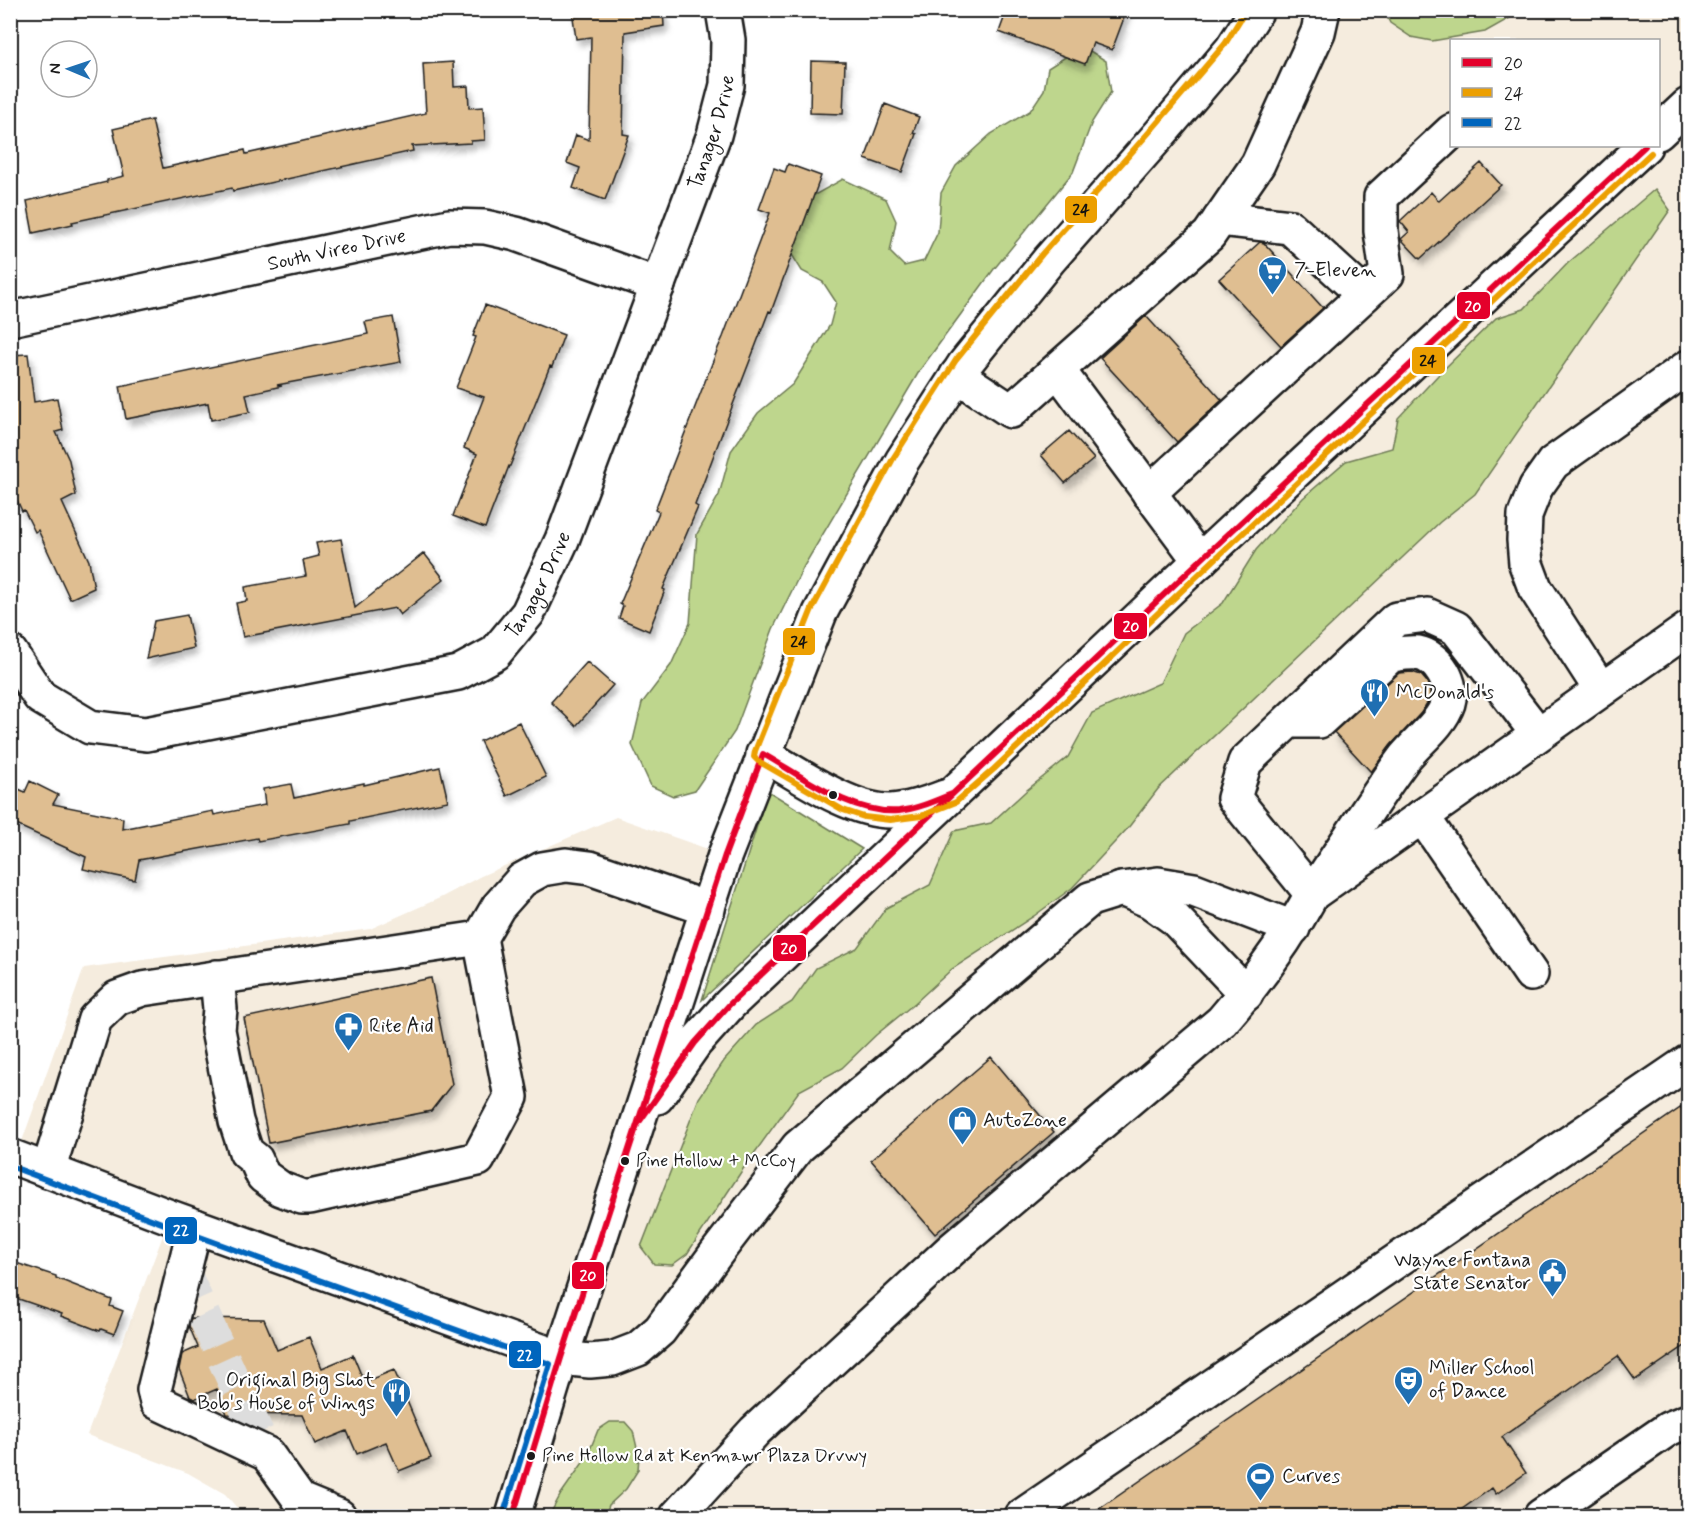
<svg xmlns="http://www.w3.org/2000/svg" width="1699" height="1527" font-family="Mynerve,sans-serif">
	<defs>
		<filter id="shadow"><feDropShadow dx="3.5" dy="6" stdDeviation="3" flood-color="#0004"/></filter>
	</defs>
	<rect width="100%" height="100%" fill="#fff"/>
	<filter id="ink" filterUnits="userSpaceOnUse"><feTurbulence type="fractalNoise" baseFrequency=".0167" numOctaves="2"/><feDisplacementMap in="SourceGraphic" scale="12" xChannelSelector="R" yChannelSelector="G"/><feConvolveMatrix kernelMatrix="1 2 1 2 8 2 1 2 1" color-interpolation-filters="sRGB"/></filter>
	<g filter="url(#ink)">
		<path fill="#f5ecde" fill-rule="evenodd" d="M 1501,10 L 1510,17 L 1517,10 L 1688,11 L 1688,1516 L 244,1516 L 225,1494 L 188,1473 L 87,1435 L 170,1217 L 16,1158 L 84,968 L 370,929 L 442,897 L 481,876 L 616,817 L 725,855 L 638,1122 L 950,795 L 890,811 L 763,754 L 902,461 L 1257,11 ZM 1452,40 L 1658,40 L 1658,146 L 1452,146 Z"/>
		<path fill="#bed68d" stroke="#6d7954" stroke-width="1.5" d="M 1384,11 L 1517,11 L 1510,18 L 1485,32 L 1432,41 L 1411,37 L 1390,23 Z
			M 1090,51 L 1106,61 L 1111,92 L 1092,122 L 1073,172 L 994,269 L 920,370 L 804,566 L 773,629 L 735,731 L 695,790 L 673,796 L 651,786 L 632,745 L 642,703 L 671,665 L 690,623 L 697,534 L 719,495 L 731,451 L 758,413 L 793,384 L 830,325 L 836,302 L 823,282 L 802,271 L 789,250 L 800,203 L 843,179 L 886,199 L 896,221 L 890,252 L 904,266 L 924,261 L 938,232 L 941,193 L 956,166 L 991,134 L 1030,111 L 1044,90 L 1048,68 L 1067,56 Z
			M 1655,189 L 1670,210 L 1475,494 L 1440,522 L 1158,789 L 1128,828 L 1072,888 L 1034,916 L 952,969 L 915,1003 L 876,1035 L 842,1068 L 799,1091 L 743,1169 L 687,1254 L 672,1265 L 654,1264 L 641,1247 L 699,1098 L 724,1061 L 756,1025 L 792,1002 L 816,968 L 857,948 L 886,908 L 930,885 L 954,831 L 991,823 L 1027,790 L 1068,757 L 1092,713 L 1160,683 L 1184,633 L 1223,603 L 1256,550 L 1303,498 L 1346,461 L 1392,448 L 1398,418 L 1440,373 L 1496,318 L 1524,309 L 1568,263 Z
			M 768,791 L 862,849 L 702,1000 Z
			M 610,1422 L 625,1422 L 633,1431 L 639,1456 L 638,1470 L 626,1489 L 609,1505 L 605,1516 L 549,1516 L 561,1494 L 587,1457 L 598,1430 Z"/>
		<path fill="#dfbe91" stroke="#1c1c1c" stroke-width="1.5" filter="url(#shadow)" d="M 572,10 L 663,10 L 664,26 L 625,32 L 623,134 L 629,135 L 605,200 L 573,188 L 580,168 L 567,163 L 576,135 L 589,140 L 591,37 L 576,39 Z
			M 1007,10 L 1127,10 L 1112,50 L 1093,43 L 1085,64 L 999,32 Z
			M 811,61 L 845,62 L 843,114 L 810,113 Z
			M 453,62 L 454,87 L 468,86 L 469,108 L 483,107 L 485,140 L 471,141 L 471,143 L 412,146 L 413,151 L 233,191 L 232,188 L 72,222 L 73,224 L 33,233 L 27,201 L 107,182 L 107,180 L 124,176 L 113,129 L 152,120 L 163,168 L 245,150 L 246,154 L 426,113 L 423,64 Z
			M 885,104 L 919,117 L 913,133 L 916,134 L 902,172 L 865,159 Z
			M 1481,163 L 1501,185 L 1420,259 L 1401,239 L 1409,232 L 1400,221 L 1431,192 L 1439,201 Z
			M 788,164 L 821,176 L 771,312 L 769,311 L 727,420 L 695,505 L 698,507 L 663,589 L 665,590 L 649,631 L 619,618 L 623,606 L 620,604 L 659,512 L 655,510 L 718,348 L 723,337 L 770,213 L 759,209 L 774,168 L 785,172 Z
			M 1260,242 L 1264,243 L 1323,308 L 1281,346 L 1219,279 Z
			M 485,305 L 564,335 L 552,367 L 550,366 L 510,466 L 509,466 L 485,528 L 453,516 L 477,454 L 464,448 L 484,397 L 456,388 L 476,337 L 473,336 Z
			M 1146,316 L 1222,400 L 1177,442 L 1100,358 Z
			M 393,317 L 401,362 L 277,385 L 282,386 L 246,394 L 250,412 L 211,420 L 208,403 L 126,419 L 120,386 L 368,334 L 365,322 Z
			M 28,354 L 34,402 L 57,398 L 63,430 L 56,432 L 69,460 L 76,495 L 62,502 L 89,561 L 94,588 L 70,599 L 38,530 L 35,532 L 24,510 L 22,511 L 10,485 L 10,355 Z
			M 1069,431 L 1094,459 L 1065,483 L 1041,455 Z
			M 341,539 L 355,608 L 424,553 L 444,579 L 400,615 L 395,608 L 243,637 L 236,603 L 247,601 L 245,587 L 306,576 L 303,560 L 319,556 L 316,543 Z
			M 187,615 L 194,648 L 146,659 L 154,621 Z
			M 587,662 L 613,685 L 576,726 L 551,702 Z
			M 1412,672 L 1421,675 L 1427,682 L 1430,691 L 1430,698 L 1421,713 L 1391,745 L 1371,772 L 1334,732 L 1399,673 Z
			M 519,722 L 546,777 L 507,796 L 480,741 Z
			M 440,767 L 448,801 L 350,821 L 350,824 L 258,841 L 257,838 L 139,860 L 135,880 L 83,869 L 86,857 L 10,822 L 10,785 L 25,792 L 30,781 L 58,795 L 53,804 L 123,818 L 122,829 L 213,811 L 214,815 L 265,805 L 263,789 L 291,784 L 294,798 L 364,783 L 364,785 Z
			M 431,978 L 452,1084 L 431,1111 L 269,1143 L 244,1018 Z
			M 991,1057 L 1054,1132 L 935,1234 L 871,1160 Z
			M 1689,1102 L 1689,1343 L 1635,1380 L 1618,1356 L 1502,1437 L 1526,1473 L 1496,1494 L 1492,1488 L 1452,1516 L 1089,1516 Z
			M 10,1261 L 56,1276 L 56,1278 L 112,1300 L 110,1306 L 123,1311 L 114,1334 L 101,1329 L 100,1331 L 61,1316 L 62,1314 L 10,1296 Z
			M 191,1318 L 264,1319 L 277,1350 L 309,1337 L 322,1368 L 353,1355 L 364,1382 L 394,1370 L 431,1458 L 399,1471 L 386,1442 L 357,1454 L 347,1431 L 315,1444 L 302,1415 L 227,1414 L 217,1389 L 194,1399 L 190,1397 L 179,1369 L 182,1354 L 198,1347 L 189,1326 Z"/>
		<g fill="none" stroke-linecap="round" stroke-linejoin="round">
			<path stroke="#ddd" stroke-width="33" stroke-dasharray="33 16" stroke-linecap="butt" d="M 183,1270 L 267,1454"/>
			<defs>
				<g id="minor">
					<path d="M 1658,133 L 1688,105"/>
					<path d="M 1220,219 L 1290,227 L 1364,295"/>
					<path id="s1" d="M 10,319 L 449,226 L 485,227 L 516,234 L 658,285"/>
					<path d="M 1058,370 L 1200,561"/>
					<path d="M 957,375 L 1011,411 L 1209,235 L 1258,164 L 1318,32 L 1323,10"/>
					<path d="M 1149,493 L 1387,274 L 1381,231 L 1381,197 L 1452,131"/>
					<path id="s2" d="M 10,652 L 40,697 L 90,727 L 146,734 L 458,673 L 495,653 L 528,613 L 562,540 L 714,135 L 727,85 L 728,40 L 723,10"/>
					<path d="M 1601,690 L 1535,588 L 1526,564 L 1524,540 L 1525,515 L 1536,487 L 1553,463 L 1688,367"/>
					<path d="M 1289,721 L 1319,721 L 1391,655 C 1399,654 1409,652 1418,653 C 1439,657 1454,684 1448,703 C 1441,724 1419,740 1405,757 C 1372,801 1343,849 1312,894 L 1234,798 L 1245,762 L 1396,619 L 1427,615 L 1456,628 L 1538,734"/>
					<path d="M 763,754 C 798,774 851,812 891,811 C 910,810 927,804 945,797"/>
					<path d="M 1422,816 L 1531,974"/>
					<path d="M 1122,889 L 1150,901 L 1174,918 L 1246,994"/>
					<path d="M 217,977 L 220,1009 L 218,1030 L 236,1121 L 246,1152 L 256,1160 L 263,1176 L 281,1189 L 302,1197 L 310,1197 L 478,1159 L 511,1097 L 480,938"/>
					<path d="M 657,1097 L 695,1043 L 730,1004 L 1208,553 L 1645,146"/>
					<path d="M 10,1156 L 170,1217 L 561,1358 L 590,1361 L 612,1359 L 638,1349 L 660,1330 L 718,1251 L 798,1147 L 1090,899 L 1122,889 L 1158,884 L 1194,890 L 1293,928"/>
					<path d="M 48,1171 L 95,1019 L 117,998 L 142,989 L 480,938 L 498,907 L 522,880 L 542,869 L 566,865 L 590,868 L 708,909"/>
					<path d="M 195,1226 L 154,1390 L 157,1402 L 267,1454 L 300,1500 L 339,1516"/>
					<path d="M 513,1516 L 561,1358 L 725,855 L 820,613 L 902,461 L 964,365 L 1049,260 L 1159,135 L 1232,49 L 1257,10"/>
					<path d="M 677,1516 L 755,1431 L 951,1250 L 1222,1021 C 1258,980 1286,942 1312,894 L 1688,629"/>
					<path d="M 1022,1516 L 1688,1062"/>
					<path d="M 1541,1516 L 1668,1429 L 1688,1421"/>
				</g>
			</defs>
			<use href="#minor" stroke="#1c1c1c" stroke-width="38"/>
			<use href="#minor" stroke="#fff" stroke-width="33"/>
			<defs>
				<path id="bus-1" d="M 637,1125 L 695,1043 L 730,1004 L 1208,553 L 1645,146
					M 513,1516 L 561,1358 L 725,855 L 763,754 C 802,776 852,815 899,811 C 917,809 935,801 952,794"/>
				<path id="bus-2" d="M 1246,10 L 1225,44 L 1152,129 L 1042,254 L 956,360 L 894,457 L 812,609 L 755,751 L 754,757 L 758,761 L 843,810 L 864,817 L 890,820 L 921,816 L 956,802 L 994,769 L 1214,560 L 1651,153"/>
				<path id="bus-3" d="M 10,1166 L 167,1225 L 550,1364 L 504,1513"/>
			</defs>
			<use href="#bus-1" stroke="#fff" stroke-width="10"/>
			<use href="#bus-2" stroke="#fff" stroke-width="10"/>
			<use href="#bus-3" stroke="#fff" stroke-width="10"/>
			<use href="#bus-1" stroke="#e4002b" stroke-width="6"/>
			<use href="#bus-2" stroke="#ec9f01" stroke-width="6"/>
			<use href="#bus-3" stroke="#0065bd" stroke-width="6"/>
		</g>
	</g>
	<defs>
		<symbol id="supermarket-pin" viewBox="-11 -11 22 30"><path d="M0 17L-7.5 6A9.5 9.5 0 1 1 7.5 6Z" fill="#1f6fb2" stroke="#fff"/><path d="M-6-5.5h2.5l.6 2H6L4.5 2H-2.5L-4.4-4H-6ZM-1.5 3.2a1.3 1.3 0 1 0 .1 0ZM3 3.2a1.3 1.3 0 1 0 .1 0Z" fill="#fff"/></symbol>
		<symbol id="restaurant-pin" viewBox="-11 -11 22 30"><path d="M0 17L-7.5 6A9.5 9.5 0 1 1 7.5 6Z" fill="#1f6fb2" stroke="#fff"/><path d="M-5-6h1v4h1v-4h1v4h1v-4h1v5L-1.5 .5V6h-2V.5L-5-1ZM5-6V6H3V1.5H1.5Q1.5-4 5-6Z" fill="#fff"/></symbol>
		<symbol id="pharmacy-pin" viewBox="-11 -11 22 30"><path d="M0 17L-7.5 6A9.5 9.5 0 1 1 7.5 6Z" fill="#1f6fb2" stroke="#fff"/><path d="M-2-6h4v4h4v4h-4v4h-4v-4h-4v-4h4Z" fill="#fff"/></symbol>
		<symbol id="shop-pin" viewBox="-11 -11 22 30"><path d="M0 17L-7.5 6A9.5 9.5 0 1 1 7.5 6Z" fill="#1f6fb2" stroke="#fff"/><path d="M-5-2.5h2.3a2.7 3.5 0 0 1 5.4 0H5L5.5 6h-11ZM-1.5-2.5h3a1.5 2.3 0 0 0-3 0Z" fill="#fff"/></symbol>
		<symbol id="civic-pin" viewBox="-11 -11 22 30"><path d="M0 17L-7.5 6A9.5 9.5 0 1 1 7.5 6Z" fill="#1f6fb2" stroke="#fff"/><path d="M-.6-6.5H3V-4.5H.6V-3L4-1V1h2V6H-6V1h2V-1L-.6-3ZM-1.2 2.5V6h2.4V2.5Z" fill="#fff"/></symbol>
		<symbol id="theatre-pin" viewBox="-11 -11 22 30"><path d="M0 17L-7.5 6A9.5 9.5 0 1 1 7.5 6Z" fill="#1f6fb2" stroke="#fff"/><path d="M-5-5.5Q0-4 5-5.5V0Q5 5 0 6Q-5 5-5 0ZM-3.3-2.5H-1v1.5H-3.3ZM1-2.5H3.3v1.5H1ZM-2.8 1Q0 5.5 2.8 1Z" fill="#fff"/></symbol>
		<symbol id="stadium-pin" viewBox="-11 -11 22 30"><path d="M0 17L-7.5 6A9.5 9.5 0 1 1 7.5 6Z" fill="#1f6fb2" stroke="#fff"/><path d="M0-5a6.5 5 0 1 0 0 10a6.5 5 0 1 0 0-10ZM-3.5-1.8h7v3.6h-7Z" fill="#fff"/></symbol>
	</defs>
	<g fill-rule="evenodd">
		<use href="#supermarket-pin" x="1256" y="254" width="33" height="45"/>
		<use href="#restaurant-pin" x="1358" y="676" width="33" height="45"/>
		<use href="#pharmacy-pin" x="332" y="1010" width="33" height="45"/>
		<use href="#shop-pin" x="946" y="1104" width="33" height="45"/>
		<use href="#civic-pin" x="1536" y="1256" width="33" height="45"/>
		<use href="#theatre-pin" x="1392" y="1364" width="33" height="45"/>
		<use href="#restaurant-pin" x="380" y="1376" width="33" height="45"/>
		<use href="#stadium-pin" x="1244" y="1460" width="33" height="45"/>
	</g>
	<g fill="#1c1c1c" stroke="#fff" stroke-width="2">
		<circle cx="833" cy="795" r="5"/>
		<circle cx="625" cy="1161" r="5"/>
		<circle cx="531" cy="1456" r="5"/>
	</g>
	<g text-anchor="middle" dominant-baseline="central" stroke-width="4.5" stroke-linejoin="round" paint-order="stroke">
		<g font-size="18" fill="#1c1c1c" stroke="#fff" text-anchor="start">
			<text x="636" y="1161">Pine Hollow + McCoy</text>
			<text x="542" y="1456">Pine Hollow Rd at Kenmawr Plaza Drvwy</text>
		</g>
		<g font-size="20" fill="#1c1c1c" stroke="#fff">
			<text stroke="none"><textPath href="#s2" startOffset="1096">Tanager Drive</textPath></text>
			<text stroke="none"><textPath href="#s1" startOffset="334">South Vireo Drive</textPath></text>
			<text stroke="none"><textPath href="#s2" startOffset="610">Tanager Drive</textPath></text>
		</g>
		<g font-size="20" fill="#1c1c1c" stroke="#fff" text-anchor="start">
			<text x="1294" y="270">7-Eleven</text>
			<text x="1396" y="692">McDonald's</text>
			<text x="369" y="1026">Rite Aid</text>
			<text x="983" y="1120">AutoZone</text>
			<text x="1531" y="1260" text-anchor="end">Wayne Fontana<tspan x="1531" dy="23">State Senator</tspan></text>
			<text x="1429" y="1368">Miller School<tspan x="1429" dy="23">of Dance</tspan></text>
			<text x="375" y="1380" text-anchor="end">Original Big Shot<tspan x="375" dy="23">Bob's House of Wings</tspan></text>
			<text x="1282" y="1476">Curves</text>
		</g>
	</g>
	<g stroke="#fff" stroke-width="2">
		<rect x="1064" y="195" width="34" height="29" rx="6" fill="#ec9f01"/>
		<rect x="1456" y="291" width="35" height="29" rx="6" fill="#e4002b"/>
		<rect x="1411" y="346" width="35" height="29" rx="6" fill="#ec9f01"/>
		<rect x="1113" y="612" width="35" height="28" rx="6" fill="#e4002b"/>
		<rect x="782" y="627" width="34" height="29" rx="6" fill="#ec9f01"/>
		<rect x="772" y="934" width="35" height="28" rx="6" fill="#e4002b"/>
		<rect x="164" y="1216" width="34" height="29" rx="6" fill="#0065bd"/>
		<rect x="571" y="1261" width="34" height="29" rx="6" fill="#e4002b"/>
		<rect x="508" y="1340" width="34" height="29" rx="6" fill="#0065bd"/>
	</g>
	<g font-size="16" text-anchor="middle" font-weight="bold" fill="#fff">
		<text x="1473" y="312">20</text>
		<text x="1131" y="632">20</text>
		<text x="789" y="954">20</text>
		<text x="181" y="1236">22</text>
		<text x="588" y="1281">20</text>
		<text x="525" y="1361">22</text>
	</g>
	<g font-size="16" text-anchor="middle" font-weight="bold" fill="#111">
		<text x="1081" y="215">24</text>
		<text x="1428" y="366">24</text>
		<text x="799" y="647">24</text>
	</g>
	<rect width="1699" height="1527" fill="none" stroke="#fff" stroke-width="36"/>
	<rect x="18" y="18" width="1663" height="1491" fill="none" stroke="#1c1c1c" stroke-width="2" filter="url(#ink)"/>
	<rect x="1450" y="39" width="210" height="108" fill="#ffffff" stroke="#a4a4a4" stroke-width="1.5"/>
	<rect x="1462" y="58" width="30" height="9" fill="#e4002b" stroke="#a4a4a4" stroke-width="1.5"/>
	<text x="1504" y="69" font-size="18" fill="#1c1c1c">20</text>
	<rect x="1462" y="88" width="30" height="9" fill="#ec9f01" stroke="#a4a4a4" stroke-width="1.5"/>
	<text x="1504" y="99" font-size="18" fill="#1c1c1c">24</text>
	<rect x="1462" y="118" width="30" height="9" fill="#0065bd" stroke="#a4a4a4" stroke-width="1.5"/>
	<text x="1504" y="129" font-size="18" fill="#1c1c1c">22</text>
	<g transform="translate(69 69) rotate(272)"><circle r="28" fill="#ffffff" stroke="#a4a4a4" stroke-width="1.5"/>
	<path d="M0-4.5L10 22L0 15L-10 22Z" fill="#1f6fb2"/>
	<text y="-9" font-size="16" font-weight="bold" text-anchor="middle" fill="#1c1c1c">N</text>
	</g>
</svg>
